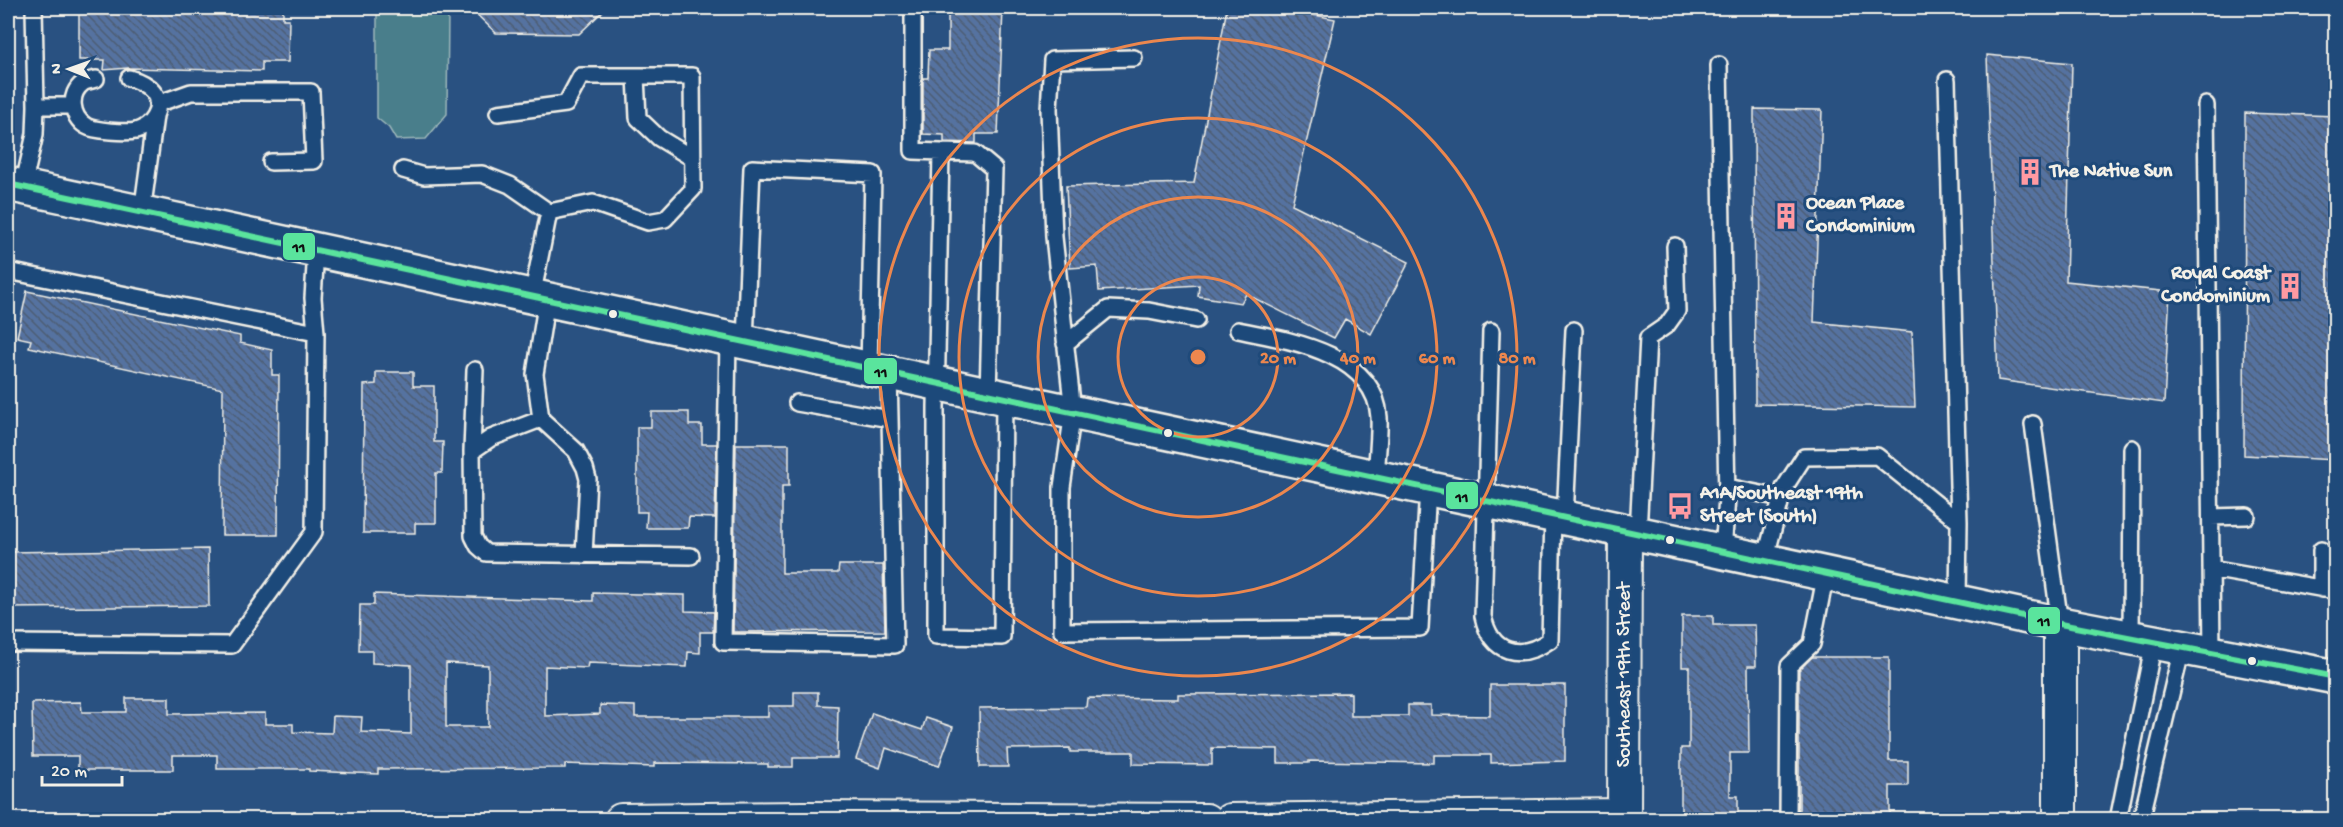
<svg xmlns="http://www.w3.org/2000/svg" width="2343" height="827" font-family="'Gochi Hand',sans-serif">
	<defs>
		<pattern id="building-back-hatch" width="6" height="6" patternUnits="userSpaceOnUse" patternTransform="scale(1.5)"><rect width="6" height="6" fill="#5472a0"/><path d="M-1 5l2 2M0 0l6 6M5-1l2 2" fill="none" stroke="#4e5d73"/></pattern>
	</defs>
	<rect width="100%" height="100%" fill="#295181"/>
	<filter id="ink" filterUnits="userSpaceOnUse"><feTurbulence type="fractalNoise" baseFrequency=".0167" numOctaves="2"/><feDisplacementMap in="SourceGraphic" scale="12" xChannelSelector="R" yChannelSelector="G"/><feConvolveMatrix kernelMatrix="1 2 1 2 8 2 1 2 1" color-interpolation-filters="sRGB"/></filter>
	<g filter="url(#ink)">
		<path fill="#497e8b" stroke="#9eb8ba" stroke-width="1.5" d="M 383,8 L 444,8 L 448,12 L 447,114 L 426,139 L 396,140 L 389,128 L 377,118 L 377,14 Z"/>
		<path fill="url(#building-back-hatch)" stroke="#f4f1e8" stroke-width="1.5" fill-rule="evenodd" d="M 79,8 L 283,8 L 283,19 L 289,19 L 288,62 L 262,62 L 262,71 L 128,68 L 104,70 L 105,60 L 79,60 Z
			M 470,8 L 606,8 L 579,34 L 496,33 Z
			M 948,8 L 1003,8 L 998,134 L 976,134 L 976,143 L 944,142 L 944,135 L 923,134 L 923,78 L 928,78 L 929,50 L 948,50 Z
			M 1227,8 L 1280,8 L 1335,19 L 1292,204 L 1409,262 L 1371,334 L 1345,319 L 1334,338 L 1246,294 L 1241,303 L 1198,296 L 1199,285 L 1099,291 L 1097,266 L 1070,268 L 1066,186 L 1194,183 Z
			M 1987,55 L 2072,63 L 2066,281 L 2170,292 L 2164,403 L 1998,380 Z
			M 1754,109 L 1822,110 L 1814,322 L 1912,332 L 1915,407 L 1755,404 Z
			M 2245,113 L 2336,116 L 2336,460 L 2244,455 Z
			M 27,291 L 240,336 L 240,343 L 272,350 L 272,375 L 279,375 L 278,535 L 222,535 L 223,389 L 29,347 L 31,340 L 17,337 Z
			M 376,372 L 413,372 L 413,386 L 434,386 L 434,442 L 443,442 L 442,473 L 436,473 L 436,523 L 415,523 L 415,533 L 363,533 L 364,385 L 376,384 Z
			M 651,412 L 689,412 L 689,425 L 702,425 L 702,444 L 717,444 L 715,518 L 689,517 L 688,528 L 646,528 L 647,512 L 637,512 L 637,427 L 651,427 Z
			M 736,444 L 789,444 L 789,486 L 782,486 L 782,573 L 838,573 L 839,565 L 883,565 L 885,631 L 733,632 Z
			M 208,549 L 209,606 L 8,608 L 8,552 Z
			M 593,593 L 685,595 L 685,611 L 714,612 L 713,632 L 700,632 L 700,653 L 688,652 L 687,667 L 588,663 L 587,668 L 545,666 L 545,716 L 600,714 L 600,705 L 635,706 L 635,717 L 768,717 L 768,706 L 794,706 L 794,692 L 818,692 L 818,705 L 838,706 L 837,758 L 793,758 L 793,767 L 768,767 L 768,764 L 654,763 L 654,767 L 565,764 L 565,768 L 378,769 L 378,774 L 309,771 L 309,769 L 217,769 L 217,755 L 173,755 L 173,770 L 78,770 L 78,756 L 33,756 L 32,703 L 81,702 L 82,712 L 126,712 L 126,698 L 169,698 L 169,714 L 265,713 L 265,724 L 293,724 L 293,732 L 332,733 L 333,716 L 362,717 L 361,732 L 411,734 L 411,665 L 372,663 L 372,651 L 359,651 L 360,605 L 374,605 L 374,594 L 593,601 ZM 446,663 L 488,665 L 488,727 L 446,727 Z
			M 1682,616 L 1713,616 L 1713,625 L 1755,625 L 1756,666 L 1748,666 L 1749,753 L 1730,753 L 1730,796 L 1738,796 L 1738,819 L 1681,819 L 1681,748 L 1689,748 L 1689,667 L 1682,667 Z
			M 1812,657 L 1889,657 L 1889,761 L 1908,761 L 1908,786 L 1890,786 L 1890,819 L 1799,819 L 1799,670 Z
			M 1490,685 L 1565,685 L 1565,761 L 1491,763 L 1491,755 L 1434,755 L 1434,763 L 1309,761 L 1309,763 L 1278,763 L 1278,749 L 1212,748 L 1212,765 L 1133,764 L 1133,752 L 1070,752 L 1070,748 L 1007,749 L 1008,767 L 980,767 L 979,708 L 1086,707 L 1087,698 L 1178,699 L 1178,694 L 1351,693 L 1351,716 L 1408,716 L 1408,705 L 1431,705 L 1431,715 L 1490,716 Z
			M 872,713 L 922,730 L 926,718 L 953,727 L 939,766 L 886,748 L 880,768 L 856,759 Z"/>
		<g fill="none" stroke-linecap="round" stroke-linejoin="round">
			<defs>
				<path id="service" d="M 34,8 L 36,106
					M 913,8 L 913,151 L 941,152
					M 1134,58 L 1052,60 L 1049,109 L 1054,237 L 1073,412 L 1062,487 L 1062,631 L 1420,628 L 1428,488
					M 1719,65 L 1727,498 L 1723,551
					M 636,76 L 638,118 L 659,138 L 692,158
					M 96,79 C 92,80 86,81 83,83 C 68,94 71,117 86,126 C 94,131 127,133 136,131 C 143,129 150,124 154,117 C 166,96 147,83 129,78
					M 1947,80 L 1959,522
					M 157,104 L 191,92 L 311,92 L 314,161 L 271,162
					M 2206,105 L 2212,653
					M 498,113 L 566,104 L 581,76 L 692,76 L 693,189 L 665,219 L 648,222 L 593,203 L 549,212 L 532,297
					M 403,170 L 424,176 L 482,174 L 510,185 L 549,212
					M 23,187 L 35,134 L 36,106 L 73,106
					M 142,213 L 155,116
					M 8,271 L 316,333
					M 547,299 L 535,374 L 541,419 L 576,451 L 585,468 L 588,479 L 584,555
					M 1238,330 C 1288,340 1375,353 1379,417 C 1380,436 1377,457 1376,477
					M 1491,331 L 1483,616 C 1491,654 1520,661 1550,640 L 1553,515
					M 728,338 L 723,642 L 895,645 L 889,373
					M 745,342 L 752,168 L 873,174 L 869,369
					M 1065,344 L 1108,309 L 1149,311 L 1196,320
					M 475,370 L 472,451 L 473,536 L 478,546 L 486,553 L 691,556
					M 988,394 L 994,169 L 975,153 L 941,152 L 936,407 L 936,636 L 1002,637 L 1004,397
					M 797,403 L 890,419
					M 2033,424 L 2060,624
					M 472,451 L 491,438 L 541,419
					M 1727,487 L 1781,498
					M 2211,517 L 2247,516
					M 1565,518 L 1574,330
					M 1638,533 L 1648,338 L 1667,325 L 1677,311 L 1675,246
					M 1765,560 L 1784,488 L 1804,457 L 1877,456 L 1959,522 L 1958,601
					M 2211,569 L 2336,591
					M 2321,589 L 2321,550
					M 2131,638 L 2132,448
					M 8,643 L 232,645 L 314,532 L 316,333 L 313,298 L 316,250
					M 1788,820 L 1789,666 L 1812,644 L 1826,573
					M 2118,820 L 2154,642
					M 2141,820 L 2182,648"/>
				<path id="minor" d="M 621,820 L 804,818 L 1206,820
					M 1230,820 L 1624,815
					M 1624,820 L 1625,530
					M 2060,820 L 2060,624"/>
				<path id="primary" d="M 8,184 L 2060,624 L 2336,677"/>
			</defs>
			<use href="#service" stroke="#f4f1e8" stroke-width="20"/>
			<use href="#minor" stroke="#f4f1e8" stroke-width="36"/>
			<use href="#primary" stroke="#f4f1e8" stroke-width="38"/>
			<use href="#service" stroke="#1f4a7a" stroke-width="15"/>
			<use href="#minor" stroke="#1f4a7a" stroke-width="32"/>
			<use href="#primary" stroke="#1f4a7a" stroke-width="33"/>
			<defs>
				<path id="bus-1" d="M 8,184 L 2060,624 L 2336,677"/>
			</defs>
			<use href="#bus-1" stroke="#1f4a7a" stroke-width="10"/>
			<use href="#bus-1" stroke="#5ae49d" stroke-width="6"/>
		</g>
	</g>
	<g fill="none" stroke="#ec874e" stroke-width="3">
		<circle cx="1198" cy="357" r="80"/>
		<circle cx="1198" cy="357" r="160"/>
		<circle cx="1198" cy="357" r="239"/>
		<circle cx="1198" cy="357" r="319"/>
	</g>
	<defs>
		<symbol id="building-bare" viewBox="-9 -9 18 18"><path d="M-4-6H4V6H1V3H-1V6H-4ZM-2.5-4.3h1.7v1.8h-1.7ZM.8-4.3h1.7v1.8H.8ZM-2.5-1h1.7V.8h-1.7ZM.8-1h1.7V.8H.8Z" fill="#ff9aa2" stroke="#1f4a7a" stroke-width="2.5" paint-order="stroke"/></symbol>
		<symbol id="bus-bare" viewBox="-9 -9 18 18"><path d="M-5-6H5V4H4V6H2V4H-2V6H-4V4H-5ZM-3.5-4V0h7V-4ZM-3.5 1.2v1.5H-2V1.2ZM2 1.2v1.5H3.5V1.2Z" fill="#ff9aa2" stroke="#1f4a7a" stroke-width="2.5" paint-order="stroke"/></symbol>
	</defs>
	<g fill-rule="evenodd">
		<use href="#building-bare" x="2011" y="153" width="38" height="38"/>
		<use href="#building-bare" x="1767" y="197" width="38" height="38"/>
		<use href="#building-bare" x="2271" y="267" width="38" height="38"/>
		<use href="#bus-bare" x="1661" y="487" width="38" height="38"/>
	</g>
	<g fill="#f4f1e8" stroke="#1f4a7a" stroke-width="2">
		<circle cx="613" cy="314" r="5"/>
		<circle cx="1168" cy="433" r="5"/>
		<circle cx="1670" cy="540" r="5"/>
		<circle cx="2252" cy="661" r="5"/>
	</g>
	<g text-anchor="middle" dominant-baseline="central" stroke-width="6" stroke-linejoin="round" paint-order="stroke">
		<g font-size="20" font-weight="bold" fill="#f4f1e8" stroke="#1f4a7a" text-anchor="start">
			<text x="2050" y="172">The Native Sun</text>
			<text x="1806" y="204">Ocean Place<tspan x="1806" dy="23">Condominium</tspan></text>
			<text x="2270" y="274" text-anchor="end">Royal Coast<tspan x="2270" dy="23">Condominium</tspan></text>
			<text x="1700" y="494">A1A/Southeast 19th<tspan x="1700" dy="23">Street (South)</tspan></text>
		</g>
		<g font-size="20" fill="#f4f1e8" stroke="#1f4a7a">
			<text transform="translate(1625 675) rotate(-90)">Southeast 19th Street</text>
		</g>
	</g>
	<circle cx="1198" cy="357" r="9" fill="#ec874e" stroke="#1f4a7a" stroke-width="3"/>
	<g font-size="18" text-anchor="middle" font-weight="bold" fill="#ec874e" stroke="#1f4a7a" stroke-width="6" stroke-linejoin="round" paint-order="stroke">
		<text x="1278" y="363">20 m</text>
		<text x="1358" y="363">40 m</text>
		<text x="1437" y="363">60 m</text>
		<text x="1517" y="363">80 m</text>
	</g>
	<g stroke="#1f4a7a" stroke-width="2">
		<rect x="282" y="232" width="34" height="29" rx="6" fill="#5ae49d"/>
		<rect x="863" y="357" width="35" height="28" rx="6" fill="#5ae49d"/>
		<rect x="1445" y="481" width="34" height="29" rx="6" fill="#5ae49d"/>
		<rect x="2027" y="606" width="34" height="29" rx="6" fill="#5ae49d"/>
	</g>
	<g font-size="16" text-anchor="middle" font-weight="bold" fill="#111">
		<text x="299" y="252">11</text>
		<text x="881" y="377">11</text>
		<text x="1462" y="502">11</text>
		<text x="2044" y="626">11</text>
	</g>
	<rect width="2343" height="827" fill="none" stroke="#1f4a7a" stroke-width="30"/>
	<rect x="15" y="15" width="2313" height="797" fill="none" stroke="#f4f1e8" stroke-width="2" filter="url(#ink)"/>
	<g transform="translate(69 69) rotate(271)" stroke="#1f4a7a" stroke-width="4.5" paint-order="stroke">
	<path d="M0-4.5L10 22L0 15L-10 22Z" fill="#f4f1e8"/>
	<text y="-9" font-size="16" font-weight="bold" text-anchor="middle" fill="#f4f1e8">N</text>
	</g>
	<path d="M42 776v9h80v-9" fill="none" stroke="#f4f1e8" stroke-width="3"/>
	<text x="51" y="776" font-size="18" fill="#f4f1e8" stroke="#1f4a7a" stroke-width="4.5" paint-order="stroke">20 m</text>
</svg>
